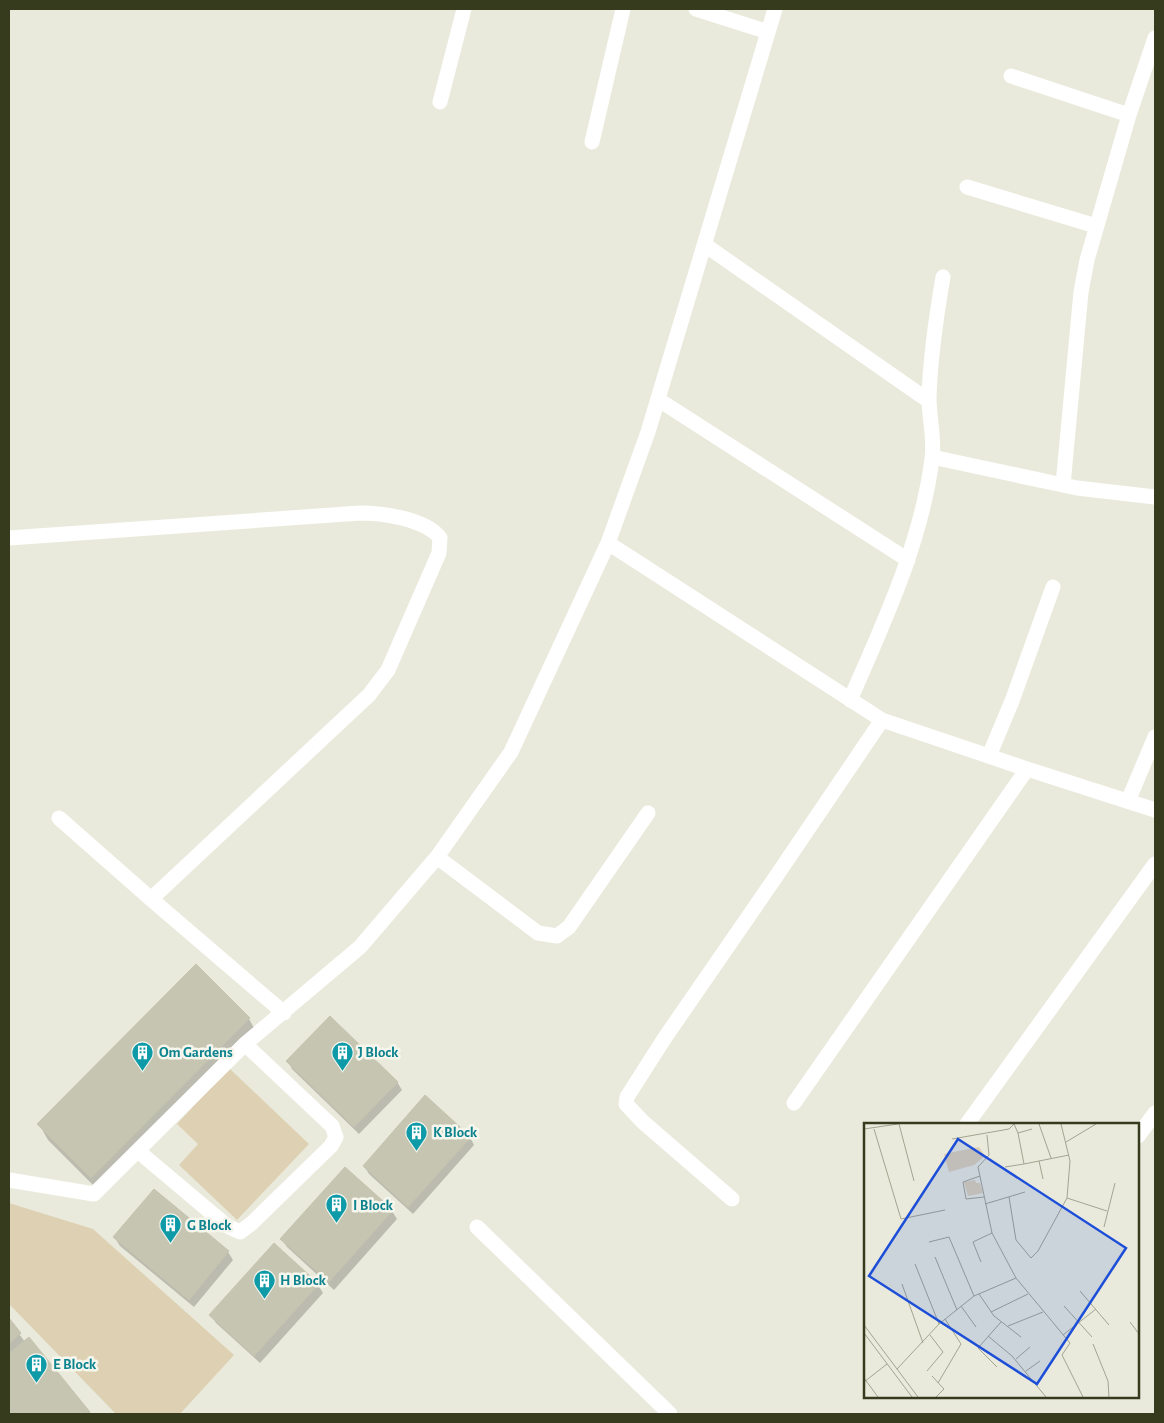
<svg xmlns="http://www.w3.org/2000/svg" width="1164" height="1423" font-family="'Alegreya Sans',sans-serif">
	<rect width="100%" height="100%" fill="#eaeadc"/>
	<path fill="#ded1b3" d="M 229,1068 L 309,1144 L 237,1220 L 179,1165 L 198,1144 L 177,1124 Z
		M 9,1203 L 93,1229 L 234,1355 L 180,1414 L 116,1414 L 9,1304 Z"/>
	<path fill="#0003" d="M 249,1019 L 258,1035 L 101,1193 L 48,1140 L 39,1124 Z
		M 288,1061 L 397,1082 L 402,1090 L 359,1134 L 292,1069 Z
		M 470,1137 L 474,1145 L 413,1214 L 369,1174 L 364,1166 Z
		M 392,1211 L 397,1219 L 334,1290 L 287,1247 L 282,1239 Z
		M 115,1238 L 228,1252 L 233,1260 L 194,1307 L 120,1246 Z
		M 318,1285 L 323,1293 L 260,1363 L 216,1323 L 211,1315 Z
		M 9,1320 L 25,1342 L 29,1339 L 90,1414 L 9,1414 Z"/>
	<path fill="#c5c5b2" stroke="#c4c4af" d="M 196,964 L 250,1018 L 91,1178 L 37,1124 Z
		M 330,1016 L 398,1082 L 354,1127 L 286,1061 Z
		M 425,1095 L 471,1137 L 408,1207 L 363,1166 Z
		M 345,1167 L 393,1210 L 329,1282 L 280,1239 Z
		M 154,1189 L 229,1251 L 189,1300 L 113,1237 Z
		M 274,1243 L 319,1284 L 254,1356 L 209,1315 Z
		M 9,1318 L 21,1333 L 9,1344 Z
		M 29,1337 L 90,1412 L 88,1414 L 9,1414 L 9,1353 Z"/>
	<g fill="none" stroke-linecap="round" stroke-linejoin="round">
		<path stroke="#fff" stroke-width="15" d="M 696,9 L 768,32
			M 1011,76 L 1129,115
			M 440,102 L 464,9
			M 592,142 L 623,9
			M 967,187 L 1096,226
			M 705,245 L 929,401
			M 659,400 L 908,560
			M 932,457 L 1077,488 L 1155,497
			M 1063,485 L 1081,292 L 1087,260 L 1129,115 L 1155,38
			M 9,538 L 360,513 C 383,513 426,519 440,538 L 439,553 L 388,670 L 369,695 L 151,899
			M 608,543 L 882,720 L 1027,769 L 1155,810
			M 850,700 C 884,622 921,544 932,459 C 935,439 929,418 929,398 C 930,357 936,318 943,277
			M 989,756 L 1012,701 L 1053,587
			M 1128,801 L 1155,737
			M 59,818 L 151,899 L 284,1013
			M 437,857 L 538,933 L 557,936 L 569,927 L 648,813
			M 794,1103 L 1027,769
			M 967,1124 L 1155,864
			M 1138,1136 L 1155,1113
			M 138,1151 L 227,1226 L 240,1232 L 252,1223 L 331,1146 L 336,1137 L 332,1126 L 245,1044
			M 9,1180 L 94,1194 L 245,1044 L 360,947 L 437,857 L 511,752 L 608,543 L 648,432 L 775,9
			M 732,1199 L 643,1122 L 626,1104 L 627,1097 L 664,1039 L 775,878 L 882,720
			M 477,1227 L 670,1414"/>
	</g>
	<defs>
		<symbol id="building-pin" viewBox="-11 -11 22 30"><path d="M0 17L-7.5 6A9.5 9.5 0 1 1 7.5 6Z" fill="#0f9aa8" stroke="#f7f6ed"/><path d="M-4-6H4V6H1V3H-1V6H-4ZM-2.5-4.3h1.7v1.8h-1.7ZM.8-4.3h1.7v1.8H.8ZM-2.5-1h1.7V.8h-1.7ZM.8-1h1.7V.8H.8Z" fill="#fff"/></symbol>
	</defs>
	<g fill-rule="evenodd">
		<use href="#building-pin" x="130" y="1040" width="25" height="34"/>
		<use href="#building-pin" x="330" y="1040" width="25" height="34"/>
		<use href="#building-pin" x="404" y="1120" width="25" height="34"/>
		<use href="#building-pin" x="324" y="1192" width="25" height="34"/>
		<use href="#building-pin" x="158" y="1212" width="25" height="34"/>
		<use href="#building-pin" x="252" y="1268" width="25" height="34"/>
		<use href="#building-pin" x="24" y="1352" width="25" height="34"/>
	</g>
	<g text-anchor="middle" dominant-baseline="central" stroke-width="5" stroke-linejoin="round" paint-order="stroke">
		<g font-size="15" font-weight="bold" fill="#0d838f" stroke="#f7f6ed" text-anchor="start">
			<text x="159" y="1052">Om Gardens</text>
			<text x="358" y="1052">J Block</text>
			<text x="433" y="1132">K Block</text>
			<text x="353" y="1205">I Block</text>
			<text x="187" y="1225">G Block</text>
			<text x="280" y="1280">H Block</text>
			<text x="53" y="1364">E Block</text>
		</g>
	</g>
	<g transform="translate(864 1123)">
		<rect width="275" height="275" fill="#eaeadc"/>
		<path d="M 115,24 L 121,33 L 110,42 L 85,49 L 80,31 ZM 111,57 L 112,60 L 116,60 L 119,70 L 104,73 L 100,59 Z" fill="#ded1b3"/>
		<path fill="none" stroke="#a2a490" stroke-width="1" d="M 35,1 L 50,58M 150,1 L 154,10 L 168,6M 175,1 L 187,35M 0,6 L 34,1M 10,6 L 37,96 L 81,87M 123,12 L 125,32 L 114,44 L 128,110 L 152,155 L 206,220 L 198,232 L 219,274M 88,16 L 145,6 L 150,1M 202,19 L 232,1M 175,38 L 179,56M 160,41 L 205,32M 141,44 L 160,41 L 154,10M 116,53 L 99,59 L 102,76 L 120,74M 145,74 L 152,117 L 167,135 L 174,128 L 203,75 L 206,38 L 197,1M 203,75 L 243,88M 121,81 L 161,69M 240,104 L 251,60M 65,119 L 85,114 L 110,173M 71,134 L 93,187M 117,139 L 109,119 L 128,110M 51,141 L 75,201M 38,161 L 59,220M 216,168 L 245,202M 115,171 L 130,193 L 157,214M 97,183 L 112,204M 200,183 L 228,214M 127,189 L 164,171M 266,199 L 275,211M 0,202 L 54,274M 144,203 L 179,189M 0,210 L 48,274M 199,212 L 232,186M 124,213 L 148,233 L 182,274M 229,221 L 244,258 L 245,274M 152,236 L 166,224M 133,244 L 114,225 L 137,199M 33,246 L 75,201 L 110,173 L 152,155M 63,248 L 79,229 L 66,212M 162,248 L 176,238M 68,253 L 80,266 L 72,274M 0,255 L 14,274M 0,259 L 23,241M 74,260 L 97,221 L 81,196"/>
		<path fill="#1d4ed8" fill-opacity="0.15" stroke="#1d4ed8" stroke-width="2.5" d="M 94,16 L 262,125 L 173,261 L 5,153 Z"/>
		<rect width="275" height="275" fill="none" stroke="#363b1d" stroke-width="2.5"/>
	</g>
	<rect width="1164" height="1423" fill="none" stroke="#363b1d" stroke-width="20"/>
</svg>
